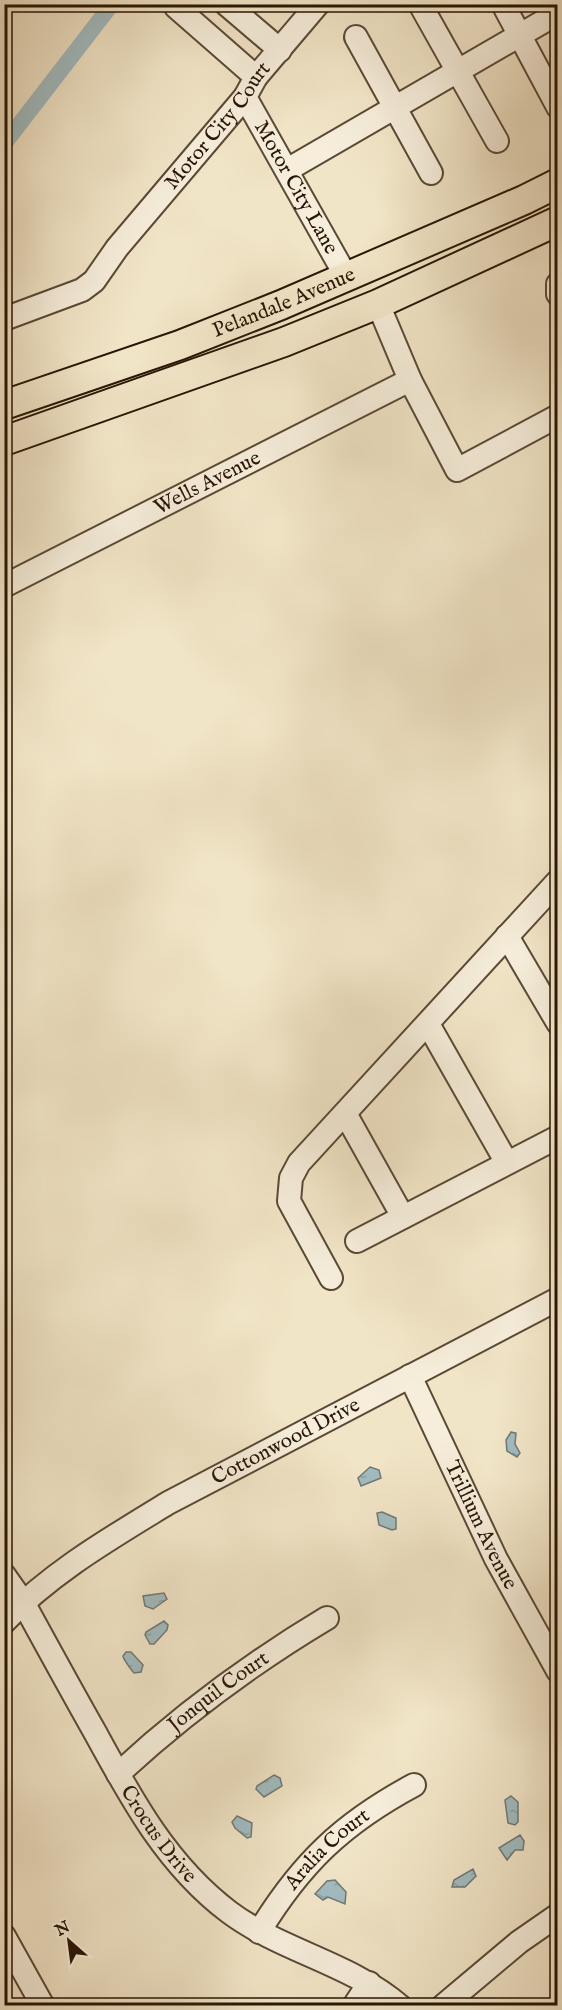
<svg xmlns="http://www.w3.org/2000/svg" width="562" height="2010" font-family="'IM FELL English',serif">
	<defs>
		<pattern id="water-ripples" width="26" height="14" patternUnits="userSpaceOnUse" patternTransform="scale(1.5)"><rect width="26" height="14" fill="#a1bcc1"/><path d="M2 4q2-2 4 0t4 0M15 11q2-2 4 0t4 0" fill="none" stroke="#8ba1a4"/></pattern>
	</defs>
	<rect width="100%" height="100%" fill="#f1e5c7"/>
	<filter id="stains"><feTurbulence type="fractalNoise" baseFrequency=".00333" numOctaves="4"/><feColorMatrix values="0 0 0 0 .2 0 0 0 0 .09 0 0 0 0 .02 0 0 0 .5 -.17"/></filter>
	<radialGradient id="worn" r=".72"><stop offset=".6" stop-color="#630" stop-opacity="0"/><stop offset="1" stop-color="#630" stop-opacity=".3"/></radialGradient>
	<path fill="url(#water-ripples)" stroke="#717976" stroke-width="1.5" d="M 511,1432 L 516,1433 L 515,1444 L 520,1453 L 517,1457 L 507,1451 L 506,1440 Z
		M 370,1467 L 379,1470 L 381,1478 L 361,1486 L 358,1478 Z
		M 382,1512 L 396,1518 L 396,1529 L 392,1530 L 379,1525 L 377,1513 Z
		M 164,1593 L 167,1599 L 153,1609 L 145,1606 L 143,1596 Z
		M 164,1621 L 168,1625 L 167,1630 L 154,1644 L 150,1644 L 145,1635 L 146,1632 Z
		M 126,1652 L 131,1652 L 143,1665 L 141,1672 L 134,1673 C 133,1672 123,1659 123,1656 Z
		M 274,1775 L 280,1778 L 282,1786 L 264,1797 L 256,1789 L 257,1786 Z
		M 511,1796 L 518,1802 L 518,1822 L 515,1825 L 508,1823 L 505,1800 Z
		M 237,1816 L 252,1823 L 251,1837 L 247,1838 L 235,1828 L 232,1822 Z
		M 520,1835 L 524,1841 L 523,1850 L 515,1850 L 507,1860 L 499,1848 Z
		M 473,1869 L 476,1876 L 465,1887 L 452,1887 L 454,1880 Z
		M 335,1880 L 346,1892 L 345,1904 L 328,1897 L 323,1900 L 315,1894 L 327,1881 Z"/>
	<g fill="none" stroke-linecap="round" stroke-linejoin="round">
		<path stroke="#a1bcc1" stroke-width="16" d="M 4,144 L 112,4"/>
		<defs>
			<g id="minor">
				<path d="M 226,4 L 280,50"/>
				<path d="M 420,4 L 497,141"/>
				<path d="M 503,4 L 558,107"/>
				<path d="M 176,7 L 256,77"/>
				<path d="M 356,37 L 431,173"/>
				<path id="s1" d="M 245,97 L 347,278"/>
				<path d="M 287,170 L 558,13"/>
				<path d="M 558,284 L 558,294"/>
				<path d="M 378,304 L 410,380 L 457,470 L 558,416"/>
				<path id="s2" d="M 4,319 L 82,290 L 94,281 L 117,248 L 245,97 L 256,77 L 318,4"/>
				<path id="s3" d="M 4,586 L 410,380"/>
				<path d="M 507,936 L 558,1023"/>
				<path d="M 428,1024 L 507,1163"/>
				<path d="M 346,1115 L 403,1217"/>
				<path d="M 357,1241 L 558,1137"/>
				<path d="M 331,1278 L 289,1201 L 291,1178 L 299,1163 L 558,881"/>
				<path id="s4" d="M 410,1376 L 496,1559 L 558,1671"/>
				<path id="s5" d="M 4,1575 L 23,1602 C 47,1646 71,1690 96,1734 C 132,1800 167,1865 229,1912 C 281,1951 350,1963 400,2006"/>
				<path id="s6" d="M 4,1622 C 50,1573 111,1538 168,1503 L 558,1299"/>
				<path id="s7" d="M 118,1774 C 184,1713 250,1664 327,1618"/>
				<path id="s8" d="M 259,1932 C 301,1863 343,1823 414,1785"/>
				<path d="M 4,1936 L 43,2006"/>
				<path d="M 354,2006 L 369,1983"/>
				<path d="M 443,2006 L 519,1942 L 558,1915"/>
			</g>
			<g id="major">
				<path id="s9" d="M 4,405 L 180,345 L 281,305 L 524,200 L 558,183"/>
				<path d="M 4,441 L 284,342 L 378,304 L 558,221"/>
			</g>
		</defs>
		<use href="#minor" stroke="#5b4936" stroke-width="26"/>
		<use href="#major" stroke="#291505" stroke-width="32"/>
		<use href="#minor" stroke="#f6eedb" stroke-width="22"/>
		<use href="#major" stroke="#f1e5c7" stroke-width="28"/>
	</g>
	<g text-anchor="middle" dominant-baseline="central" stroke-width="5" stroke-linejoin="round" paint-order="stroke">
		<g font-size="21" fill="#291505" stroke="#f6eedb">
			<text stroke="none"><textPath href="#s2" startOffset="297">Motor City Court</textPath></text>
			<text stroke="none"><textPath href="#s1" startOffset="104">Motor City Lane</textPath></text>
			<text stroke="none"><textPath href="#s9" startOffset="298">Pelandale Avenue</textPath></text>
			<text stroke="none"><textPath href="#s3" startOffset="228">Wells Avenue</textPath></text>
			<text stroke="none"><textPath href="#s6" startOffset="336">Cottonwood Drive</textPath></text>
			<text stroke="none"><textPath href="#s4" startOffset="165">Trillium Avenue</textPath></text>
			<text stroke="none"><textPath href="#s7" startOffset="130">Jonquil Court</textPath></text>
			<text stroke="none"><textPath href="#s5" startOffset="302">Crocus Drive</textPath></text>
			<text stroke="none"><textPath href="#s8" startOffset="108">Aralia Court</textPath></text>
		</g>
	</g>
	<rect width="562" height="2010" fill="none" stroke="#f1e5c7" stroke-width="24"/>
	<rect x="6" y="6" width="550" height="1998" fill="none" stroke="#291505" stroke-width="3"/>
	<rect x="12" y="12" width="538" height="1986" fill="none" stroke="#291505" stroke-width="1.5"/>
	<g transform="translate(69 1941) rotate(332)" stroke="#f6eedb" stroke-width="4.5" paint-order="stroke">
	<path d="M0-4.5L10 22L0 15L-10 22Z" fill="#291505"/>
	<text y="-9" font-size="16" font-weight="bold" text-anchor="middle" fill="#291505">N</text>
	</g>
	<rect width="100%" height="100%" filter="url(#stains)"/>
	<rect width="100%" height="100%" fill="url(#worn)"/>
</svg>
